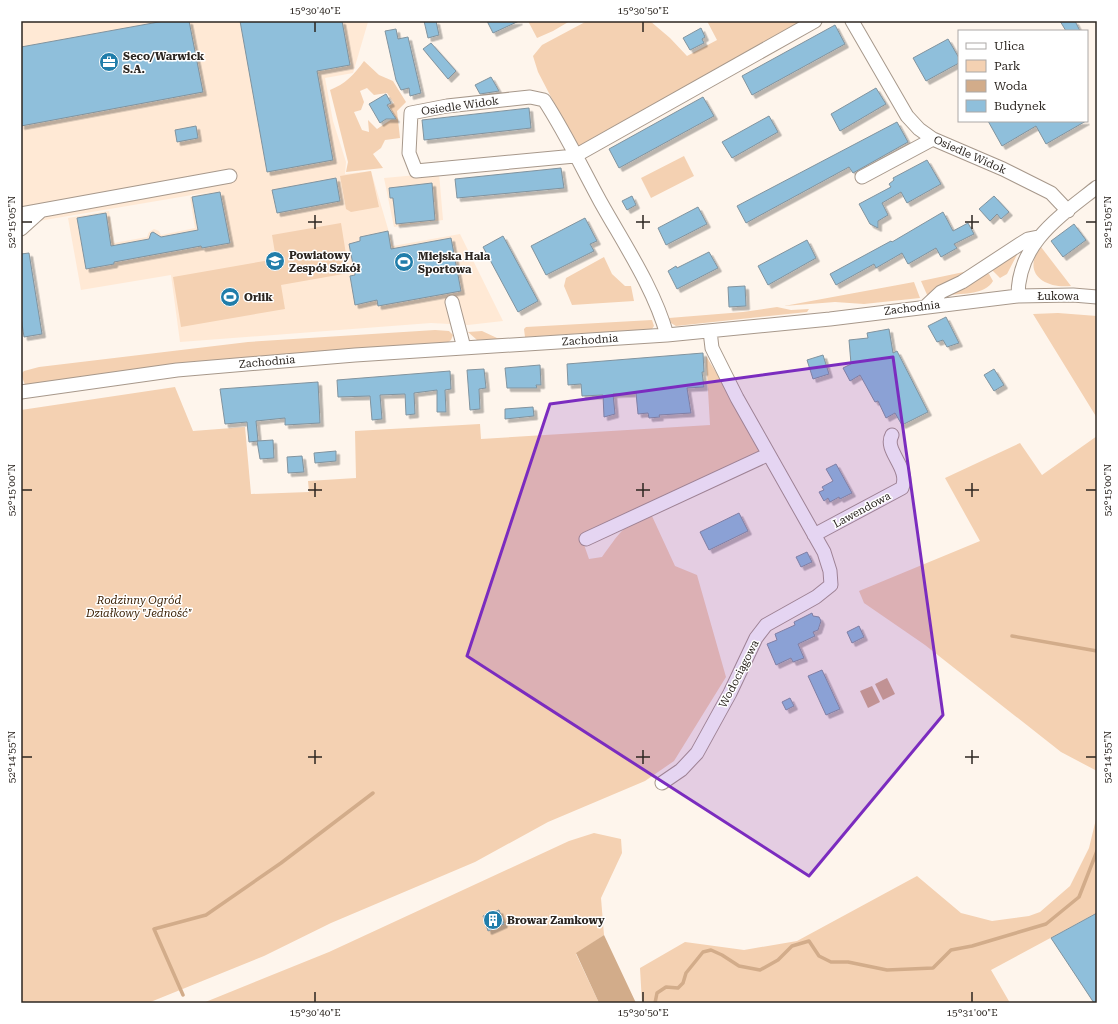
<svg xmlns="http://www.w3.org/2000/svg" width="1118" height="1024" font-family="'Roboto Serif',serif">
	<defs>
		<filter id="shadow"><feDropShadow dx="3.5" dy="3.5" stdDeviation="0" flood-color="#0004"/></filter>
	</defs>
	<rect width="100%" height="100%" fill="#fef5ec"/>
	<path fill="#ffe9d5" d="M 21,21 L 370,21 L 368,22 L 353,73 L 325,78 L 333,121 L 346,162 L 345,174 L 371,171 L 393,246 L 460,234 L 503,321 L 468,325 L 431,323 L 180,342 L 171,275 L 81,290 L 68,218 L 109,211 L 114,243 L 147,237 L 149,232 L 154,229 L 159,231 L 161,235 L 195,228 L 190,197 L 210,192 L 21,224 Z
		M 439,173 L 443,220 L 394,227 L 384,178 Z"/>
	<path fill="#f4d1b2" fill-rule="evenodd" d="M 528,21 L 570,21 L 553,31 L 537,38 Z
		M 587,21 L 650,21 L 670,38 L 687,56 L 717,40 L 707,21 L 807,21 L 578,149 L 538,72 L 533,56 L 542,45 Z
		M 364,61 L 379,75 L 393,81 L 406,102 L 397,111 L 400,138 L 385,140 L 381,148 L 373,154 L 383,168 L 346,172 L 348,162 L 330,90 C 345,84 354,75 364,61 ZM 367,88 L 374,95 L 387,93 L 394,103 L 389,106 L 395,117 L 377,129 L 368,120 L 369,132 L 362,130 L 354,112 L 361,110 L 364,102 L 360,91 Z
		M 684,156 L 694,176 L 651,198 L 641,178 Z
		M 371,171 L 379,207 L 351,212 L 346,209 L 340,176 Z
		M 341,223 L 349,273 L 281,285 L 285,309 L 181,327 L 173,277 L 276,259 L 272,235 Z
		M 1021,247 L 1007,274 L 1000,278 L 992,270 L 995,264 Z
		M 1041,247 L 1071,286 C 1044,289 1021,272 1041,247 Z
		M 604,257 L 612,274 L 625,286 L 631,286 L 634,301 L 572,305 L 564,286 L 566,278 Z
		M 978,269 L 928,297 L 921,281 Z
		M 985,273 L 989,274 L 993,281 C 985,295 964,293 949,295 Z
		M 914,282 L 920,298 L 864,304 L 835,302 L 784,306 Z
		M 777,307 L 791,310 L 809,309 L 807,312 L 676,326 L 671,323 L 669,318 L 743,312 Z
		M 1058,313 L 1097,316 L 1097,418 L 1033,314 Z
		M 652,320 L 654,326 L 652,329 L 525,337 L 524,329 L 526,327 Z
		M 435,330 L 449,331 L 453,335 L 451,340 L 447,343 L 177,364 L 25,385 L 21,374 L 24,371 L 39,367 L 248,342 Z
		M 482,331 L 497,338 L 515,338 L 477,340 L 468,332 Z
		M 706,356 L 759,442 L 759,453 L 581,536 L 589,559 L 602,557 C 619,534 622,525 651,514 L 675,566 L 697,575 L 726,677 L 674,761 L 645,781 L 548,822 L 475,862 L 331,923 L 264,956 L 148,1003 L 21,1003 L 21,410 L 175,387 L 193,431 L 245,427 L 251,494 L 309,492 L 308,481 L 356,478 L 355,431 L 480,424 L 481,439 L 710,425 Z
		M 1097,436 L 1097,771 L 1061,752 L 925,645 L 864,603 L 859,591 L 980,541 L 945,478 L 1020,443 L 1042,475 Z
		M 1097,815 L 1097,917 L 1095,914 L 991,970 L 1010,1003 L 642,1003 L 640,968 L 685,942 L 744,950 L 797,941 L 917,876 L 961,913 L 992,921 L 1029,916 L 1040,912 L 1070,886 L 1089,848 Z
		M 594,833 L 621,839 L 622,853 L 601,898 L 604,935 L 576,954 L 599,1003 L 203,1003 L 329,952 L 569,841 Z"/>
	<path fill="#d2ac8a" d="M 887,678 L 895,694 L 883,700 L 875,684 Z
		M 872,686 L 880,702 L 868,708 L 860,691 Z
		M 604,935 L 636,1003 L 599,1003 L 576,953 Z"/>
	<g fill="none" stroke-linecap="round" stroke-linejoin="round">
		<path stroke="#d2ac8a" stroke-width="3.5" d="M 1012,636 L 1097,651
			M 183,995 L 154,929 L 206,915 L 281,863 L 373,793
			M 655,1003 L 657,993 L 666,987 L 678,988 L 683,983 L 686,973 L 703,952 L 711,950 L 722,955 L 739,966 L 760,970 L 778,960 L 792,946 L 809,941 L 819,956 L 831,962 L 848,962 L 887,970 L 933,968 L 951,950 L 972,946 L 1046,924 L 1079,897 L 1097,851"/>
	</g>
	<path fill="#8fbfdb" stroke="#81939e" filter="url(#shadow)" d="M 164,21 L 189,21 L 203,92 L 21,126 L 21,47 Z
		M 240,21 L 342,21 L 350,65 L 317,71 L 333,160 L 267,172 Z
		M 424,21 L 436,21 L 439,35 L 428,38 Z
		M 487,21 L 519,21 L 493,33 Z
		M 1060,21 L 1075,21 L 1080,31 L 1066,31 Z
		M 835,25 L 845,44 L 752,95 L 742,76 Z
		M 701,28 L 705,37 L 702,39 L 704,43 L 690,50 L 683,38 Z
		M 396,29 L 398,39 L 408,37 L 421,93 L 410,96 L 409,88 L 401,90 L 396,80 L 385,31 Z
		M 948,39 L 959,58 L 959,63 L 926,81 L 913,58 Z
		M 431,43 L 456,71 L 448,79 L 423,49 Z
		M 491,77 L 499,91 L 480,94 L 475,85 Z
		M 876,88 L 886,104 L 840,131 L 831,114 Z
		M 386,94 L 391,103 L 387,105 L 396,119 L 386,119 L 380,123 L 369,104 Z
		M 703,97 L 714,116 L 619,168 L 609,149 Z
		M 529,108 L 531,128 L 424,140 L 422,120 Z
		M 769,116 L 778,132 L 732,158 L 722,142 Z
		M 988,121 L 1086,121 L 1046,144 L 1036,126 L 1002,146 Z
		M 897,122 L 908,142 L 853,173 L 849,167 L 746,223 L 737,206 Z
		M 196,126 L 198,138 L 177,142 L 175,130 Z
		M 927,160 L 941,184 L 907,203 L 901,192 L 882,203 L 888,215 L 878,221 L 878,228 L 870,224 L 859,204 L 891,187 L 889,184 L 894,180 L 893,178 Z
		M 561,168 L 564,188 L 457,198 L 455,179 Z
		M 336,178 L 340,201 L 277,213 L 272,190 Z
		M 432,183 L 435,220 L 396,224 L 393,198 L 390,198 L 389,188 Z
		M 220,192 L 230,243 L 202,248 L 201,246 L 114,262 L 114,264 L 86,269 L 77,218 L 106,213 L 111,246 L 149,239 L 151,233 L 153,232 L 161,237 L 198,230 L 192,197 Z
		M 632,196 L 636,205 L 627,210 L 622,201 Z
		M 994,196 L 1009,212 L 1001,219 L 997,214 L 990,221 L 979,209 Z
		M 698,207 L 707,224 L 666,245 L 658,228 Z
		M 943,212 L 953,231 L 968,223 L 974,234 L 954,244 L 957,248 L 941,257 L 936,248 L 908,264 L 902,253 L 876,268 L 874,264 L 836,285 L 830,274 L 891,241 L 892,242 Z
		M 585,218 L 597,241 L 590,244 L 594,251 L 546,275 L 531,246 Z
		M 1074,224 L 1086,240 L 1063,257 L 1051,241 Z
		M 388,231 L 391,249 L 451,238 L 461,291 L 378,306 L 377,300 L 355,305 L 350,276 L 355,275 L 349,244 L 360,241 L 360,237 Z
		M 503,236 L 538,301 L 518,312 L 483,247 Z
		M 807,240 L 816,258 L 768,285 L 758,266 Z
		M 709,252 L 718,268 L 677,289 L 668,271 L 676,266 L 677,268 Z
		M 29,253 L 42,334 L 24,337 L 21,317 L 21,254 Z
		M 745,286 L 746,306 L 729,307 L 728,287 Z
		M 946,317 L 959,343 L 947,347 L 943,340 L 937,342 L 928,326 Z
		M 889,329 L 893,353 L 897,351 L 928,412 L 902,425 L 895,413 L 886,418 L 878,401 L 875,402 L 860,375 L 850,381 L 843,368 L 851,364 L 849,340 L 868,338 L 867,333 Z
		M 703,353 L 704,372 L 702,372 L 704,387 L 687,388 L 691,413 L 659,415 L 660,417 L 649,418 L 648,413 L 638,414 L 636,393 L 613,394 L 615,414 L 604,417 L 603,395 L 582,396 L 581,384 L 568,385 L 567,364 Z
		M 823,355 L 829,374 L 813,379 L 807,360 Z
		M 540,365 L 541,385 L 536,385 L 537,388 L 507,388 L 505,368 Z
		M 484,369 L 486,388 L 479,389 L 480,409 L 470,410 L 467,370 Z
		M 994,369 L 1004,385 L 994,391 L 984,375 Z
		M 450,371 L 451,389 L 445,390 L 446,412 L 437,412 L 437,390 L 414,393 L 415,414 L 406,415 L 405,394 L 380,395 L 382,419 L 372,420 L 370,396 L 338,397 L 337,380 Z
		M 318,382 L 320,423 L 285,425 L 285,418 L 256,421 L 258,441 L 249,442 L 247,422 L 225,424 L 220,389 Z
		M 533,407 L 534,416 L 505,419 L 505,409 Z
		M 273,440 L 274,458 L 260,459 L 257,441 Z
		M 336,451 L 336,461 L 315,463 L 314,453 Z
		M 302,456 L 304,472 L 288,473 L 287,457 Z
		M 836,464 L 852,493 L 840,499 L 839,497 L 830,502 L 828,498 L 824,501 L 819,492 L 824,490 L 822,487 L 833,481 L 826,469 Z
		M 739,513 L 748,531 L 709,550 L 700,532 Z
		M 807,552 L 812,562 L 801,567 L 796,557 Z
		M 812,613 L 813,616 L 819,617 L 821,621 L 818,630 L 813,632 L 815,636 L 798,644 L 804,658 L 793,662 L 791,658 L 776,665 L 767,644 L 777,640 L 775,634 L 795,625 L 794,622 Z
		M 859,626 L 864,637 L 852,643 L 847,632 Z
		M 822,670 L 840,709 L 826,715 L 808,676 Z
		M 790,698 L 794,706 L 786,710 L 782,702 Z
		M 499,910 L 504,924 L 488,931 L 483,916 Z
		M 1097,913 L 1097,1003 L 1094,1003 L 1051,938 Z"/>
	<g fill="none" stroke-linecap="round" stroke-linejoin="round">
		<defs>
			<path id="minor" d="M 852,21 L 907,116 L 919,129 L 933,139 L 1003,169 L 1051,193 L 1068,211
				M 862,177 L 933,139
				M 21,214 L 230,176
				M 21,229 L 42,210
				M 1018,296 C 1018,243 1059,217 1097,187
				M 452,302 L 464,348
				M 925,307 L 941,292 L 962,282 L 1020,244 L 1028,239 L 1038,237
				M 667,335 C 654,288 624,244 600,201 C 582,168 565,132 544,100 L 530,97 L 447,106 L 411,113 L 409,153 L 416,171 L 575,156 L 815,21
				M 21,392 L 177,370 L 355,355 L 667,335 L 830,319 L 1018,296 L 1073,295 L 1097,297
				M 814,535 L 902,488 C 911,468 883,451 892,435
				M 586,539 L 767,455
				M 662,783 L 681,770 L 697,753 L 730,693 L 756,638 L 766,625 L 816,597 L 831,585 L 830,571 L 824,552 L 737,398 L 712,348 L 710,331"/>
		</defs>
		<use href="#minor" stroke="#a7988b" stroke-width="15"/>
		<use href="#minor" stroke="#fff" stroke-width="13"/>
	</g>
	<path fill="#7b2cbf" fill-opacity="0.2" stroke="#7b2cbf" stroke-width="3" stroke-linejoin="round" d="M 893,357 L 943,715 L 809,876 L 467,656 L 550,404 Z"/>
	<path fill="none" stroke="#2c2621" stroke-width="1.5" d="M 315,22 L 315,32M 643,22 L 643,32M 315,215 L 315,229M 643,215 L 643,229M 972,215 L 972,229M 22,222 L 32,222M 308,222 L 322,222M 636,222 L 650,222M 965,222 L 979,222M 1086,222 L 1096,222M 315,483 L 315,497M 643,483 L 643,497M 972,483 L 972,497M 22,490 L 32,490M 308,490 L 322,490M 636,490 L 650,490M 965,490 L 979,490M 1086,490 L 1096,490M 315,750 L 315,764M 643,750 L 643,764M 972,750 L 972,764M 22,757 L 32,757M 308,757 L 322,757M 636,757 L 650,757M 965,757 L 979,757M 1086,757 L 1096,757M 315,992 L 315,1002M 643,992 L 643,1002M 972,992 L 972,1002"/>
	<defs>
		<symbol id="office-disc" viewBox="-11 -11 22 22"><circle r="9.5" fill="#207daa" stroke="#fff"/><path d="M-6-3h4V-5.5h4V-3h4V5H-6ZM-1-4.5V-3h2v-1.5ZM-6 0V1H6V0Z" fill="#fff"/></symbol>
		<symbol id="school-disc" viewBox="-11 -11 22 22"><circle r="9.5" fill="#207daa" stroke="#fff"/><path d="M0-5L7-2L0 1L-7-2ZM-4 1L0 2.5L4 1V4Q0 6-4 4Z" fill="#fff"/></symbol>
		<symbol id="stadium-disc" viewBox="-11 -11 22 22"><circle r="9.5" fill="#207daa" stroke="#fff"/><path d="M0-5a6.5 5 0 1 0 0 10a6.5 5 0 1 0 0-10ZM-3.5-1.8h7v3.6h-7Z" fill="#fff"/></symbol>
		<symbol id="building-disc" viewBox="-11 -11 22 22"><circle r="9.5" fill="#207daa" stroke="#fff"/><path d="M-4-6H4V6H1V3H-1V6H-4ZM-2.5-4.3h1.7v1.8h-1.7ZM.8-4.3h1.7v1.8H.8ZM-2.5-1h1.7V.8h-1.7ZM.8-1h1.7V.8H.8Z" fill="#fff"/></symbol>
	</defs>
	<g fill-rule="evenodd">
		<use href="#office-disc" x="98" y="51" width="22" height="22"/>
		<use href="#school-disc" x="264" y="250" width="22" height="22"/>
		<use href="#stadium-disc" x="393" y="251" width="22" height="22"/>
		<use href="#stadium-disc" x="219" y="286" width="22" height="22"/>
		<use href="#building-disc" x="482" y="909" width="22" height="22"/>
	</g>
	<g text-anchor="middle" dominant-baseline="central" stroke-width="3" stroke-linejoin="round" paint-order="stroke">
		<g font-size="11" font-weight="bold" fill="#2c2621" stroke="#fff" text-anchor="start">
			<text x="123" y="56">Seco/Warwick<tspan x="123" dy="13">S.A.</tspan></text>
			<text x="289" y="255">Powiatowy<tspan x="289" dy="13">Zespół Szkół</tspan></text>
			<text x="418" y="256">Miejska Hala<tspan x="418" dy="13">Sportowa</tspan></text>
			<text x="244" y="297">Orlik</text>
			<text x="507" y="920">Browar Zamkowy</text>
		</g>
		<g font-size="11" fill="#2c2621" stroke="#fff">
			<text transform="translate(460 106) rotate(-8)">Osiedle Widok</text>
			<text transform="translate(970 155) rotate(24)">Osiedle Widok</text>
			<text x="1058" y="296">Łukowa</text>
			<text transform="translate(912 308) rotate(-7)">Zachodnia</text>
			<text transform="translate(590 340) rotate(-4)">Zachodnia</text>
			<text transform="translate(267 362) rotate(-5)">Zachodnia</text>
			<text transform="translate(862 510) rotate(-28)">Lawendowa</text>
			<text transform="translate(739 674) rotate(-63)">Wodociągowa</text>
		</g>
		<g font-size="11" font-style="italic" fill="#3c2206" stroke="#fff">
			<text x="139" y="600">Rodzinny Ogród<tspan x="139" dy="13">Działkowy "Jedność"</tspan></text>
		</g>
	</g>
	<rect width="1118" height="1024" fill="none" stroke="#ffffff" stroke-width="44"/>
	<rect x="958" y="30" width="130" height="92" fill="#ffffff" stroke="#aba8a6"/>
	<rect x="966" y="43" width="20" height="6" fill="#ffffff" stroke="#aba8a6"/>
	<text x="994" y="50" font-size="12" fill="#2c2621">Ulica</text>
	<rect x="966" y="60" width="20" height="12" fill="#f4d1b2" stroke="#aba8a6"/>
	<text x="994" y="70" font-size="12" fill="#2c2621">Park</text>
	<rect x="966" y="80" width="20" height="12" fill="#d2ac8a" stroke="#aba8a6"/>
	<text x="994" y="90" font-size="12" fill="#2c2621">Woda</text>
	<rect x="966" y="100" width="20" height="12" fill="#8fbfdb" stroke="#aba8a6"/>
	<text x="994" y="110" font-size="12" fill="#2c2621">Budynek</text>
	<rect x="22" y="22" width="1074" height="980" fill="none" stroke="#2c2621" stroke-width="1.5"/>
	<g font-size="10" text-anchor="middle" fill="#2c2621">
		<text x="315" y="14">15°30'40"E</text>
		<text x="643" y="14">15°30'50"E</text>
		<text transform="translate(11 222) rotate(-90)" y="4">52°15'05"N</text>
		<text transform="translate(1107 222) rotate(-90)" y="4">52°15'05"N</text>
		<text transform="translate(11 490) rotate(-90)" y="4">52°15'00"N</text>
		<text transform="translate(1107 490) rotate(-90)" y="4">52°15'00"N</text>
		<text transform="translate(11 757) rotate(-90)" y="4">52°14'55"N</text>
		<text transform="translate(1107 757) rotate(-90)" y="4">52°14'55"N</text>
		<text x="315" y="1016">15°30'40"E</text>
		<text x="643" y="1016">15°30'50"E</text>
		<text x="972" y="1016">15°31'00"E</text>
	</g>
</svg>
